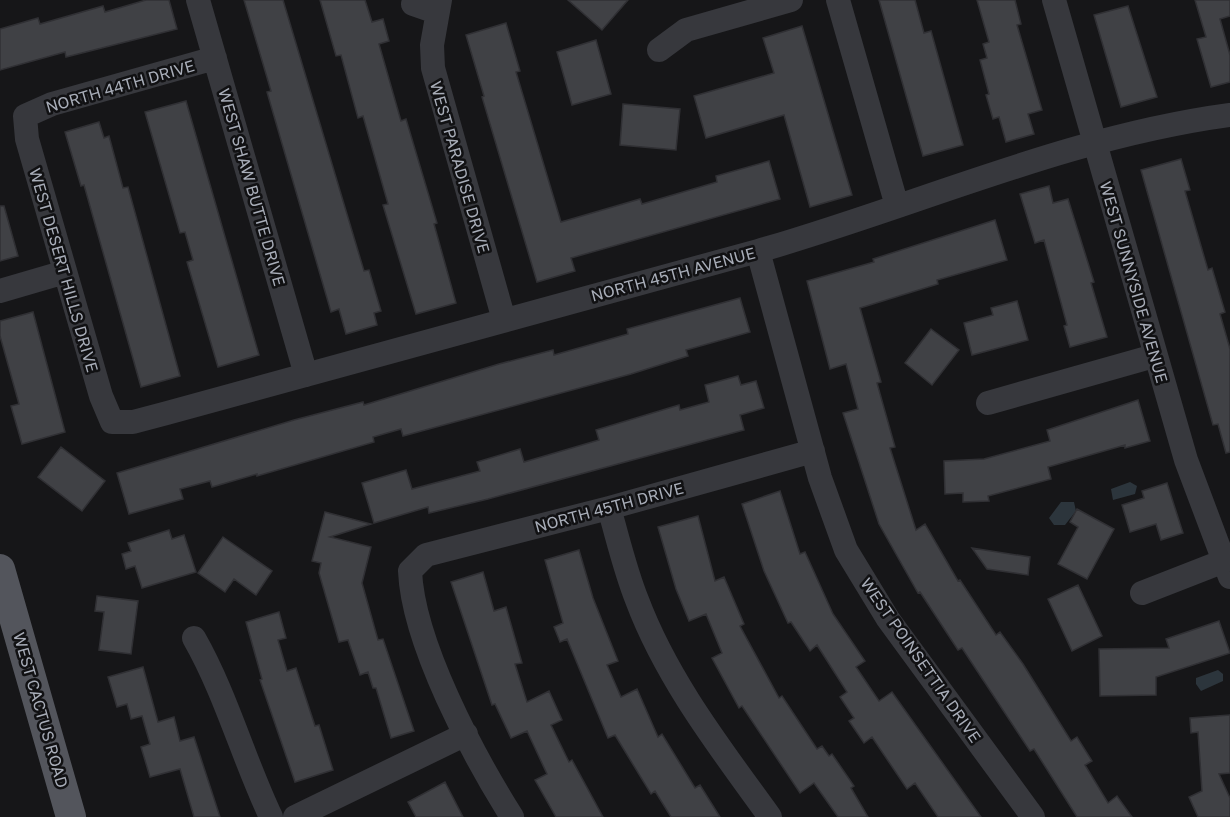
<svg xmlns="http://www.w3.org/2000/svg" width="1230" height="817" font-family="'Golos Text',sans-serif">
	<rect width="100%" height="100%" fill="#161618"/>
	<path fill="#2c353c" d="M 1130,482 L 1137,486 L 1135,494 L 1113,500 L 1111,489 Z
		M 1061,502 L 1074,502 L 1076,511 L 1065,525 L 1054,525 L 1049,518 Z
		M 1218,670 L 1223,674 L 1223,681 L 1201,691 L 1196,684 L 1196,678 Z"/>
	<path fill="#404145" stroke="#303034" stroke-width="1.5" d="M 146,0 L 169,0 L 177,29 L 66,57 L 65,52 L 0,70 L 0,29 L 38,18 L 40,24 L 103,6 L 105,12 Z
		M 244,0 L 283,0 L 364,271 L 369,270 L 381,311 L 374,313 L 377,325 L 346,334 L 339,309 L 331,312 L 267,92 L 271,91 Z
		M 320,0 L 365,0 L 372,22 L 383,19 L 389,41 L 379,44 L 401,121 L 406,119 L 437,223 L 434,224 L 456,303 L 416,314 L 383,205 L 388,204 L 363,116 L 358,118 L 341,55 L 336,56 Z
		M 568,0 L 628,0 L 602,30 Z
		M 879,0 L 915,0 L 924,33 L 931,31 L 963,145 L 923,156 Z
		M 977,0 L 1015,0 L 1021,24 L 1017,25 L 1042,110 L 1028,114 L 1034,134 L 1006,142 L 999,117 L 993,119 L 986,95 L 989,94 L 980,60 L 987,58 L 983,44 L 989,42 Z
		M 1195,0 L 1230,0 L 1230,16 L 1220,19 L 1230,55 L 1230,82 L 1211,87 L 1197,39 L 1206,37 Z
		M 1128,6 L 1157,97 L 1121,107 L 1094,15 Z
		M 506,23 L 520,71 L 516,72 L 561,222 L 640,199 L 642,204 L 717,182 L 716,176 L 769,161 L 780,199 L 571,258 L 575,271 L 537,282 L 482,97 L 484,96 L 466,35 Z
		M 802,26 L 852,195 L 810,207 L 784,115 L 706,138 L 694,96 L 774,73 L 763,38 Z
		M 596,40 L 611,94 L 572,105 L 557,52 Z
		M 186,101 L 259,355 L 218,367 L 187,262 L 193,260 L 185,232 L 180,233 L 145,112 Z
		M 623,104 L 680,109 L 676,150 L 620,145 Z
		M 99,122 L 104,138 L 109,136 L 123,188 L 128,187 L 180,376 L 141,387 L 84,185 L 81,186 L 65,132 Z
		M 1181,159 L 1190,190 L 1185,191 L 1208,270 L 1212,268 L 1225,312 L 1220,314 L 1230,349 L 1230,452 L 1226,453 L 1218,424 L 1213,425 L 1141,170 Z
		M 1049,186 L 1053,203 L 1068,199 L 1094,282 L 1091,283 L 1107,337 L 1070,347 L 1064,326 L 1067,325 L 1044,240 L 1035,243 L 1020,194 Z
		M 0,206 L 4,206 L 18,256 L 0,261 Z
		M 995,220 L 1007,260 L 937,280 L 938,284 L 860,308 L 881,382 L 877,383 L 895,447 L 890,448 L 916,530 L 925,524 L 958,581 L 960,580 L 996,635 L 1000,632 L 1023,664 L 1071,741 L 1077,737 L 1092,761 L 1085,765 L 1108,803 L 1117,796 L 1132,817 L 1077,817 L 1034,749 L 1030,751 L 962,648 L 958,650 L 920,592 L 918,593 L 879,524 L 843,413 L 858,409 L 846,364 L 830,369 L 807,281 L 874,262 L 873,259 Z
		M 740,298 L 750,332 L 686,350 L 688,356 L 631,374 L 403,436 L 401,429 L 373,437 L 374,442 L 257,476 L 257,474 L 212,487 L 210,481 L 180,489 L 183,499 L 129,514 L 117,473 L 294,420 L 363,402 L 364,405 L 499,364 L 553,350 L 554,355 L 628,334 L 627,329 Z
		M 1017,301 L 1028,340 L 972,355 L 964,323 L 993,315 L 991,308 Z
		M 33,312 L 65,432 L 22,444 L 11,406 L 19,404 L 0,336 L 0,321 Z
		M 931,329 L 959,350 L 932,385 L 905,363 Z
		M 738,376 L 741,385 L 756,381 L 764,408 L 740,415 L 744,430 L 488,499 L 429,513 L 428,507 L 374,523 L 362,483 L 406,470 L 412,489 L 480,471 L 477,462 L 520,449 L 524,462 L 599,440 L 596,430 L 679,405 L 680,410 L 709,402 L 705,385 Z
		M 1138,400 L 1150,441 L 1125,448 L 1125,445 L 1048,467 L 1051,479 L 988,496 L 989,501 L 963,502 L 963,493 L 945,494 L 944,461 L 984,459 L 1050,441 L 1047,430 Z
		M 61,447 L 105,481 L 82,511 L 38,477 Z
		M 1167,483 L 1183,533 L 1161,540 L 1156,524 L 1130,532 L 1122,505 L 1144,498 L 1142,491 Z
		M 780,491 L 800,554 L 805,552 L 833,614 L 865,661 L 856,667 L 879,701 L 892,692 L 981,817 L 938,817 L 915,783 L 907,789 L 872,737 L 864,743 L 849,721 L 854,718 L 840,697 L 847,692 L 817,645 L 810,651 L 791,622 L 788,623 L 764,571 L 742,504 Z
		M 1077,509 L 1114,529 L 1087,579 L 1058,564 L 1078,527 L 1070,522 Z
		M 325,512 L 371,524 L 330,537 L 371,547 L 362,583 L 378,640 L 383,639 L 414,731 L 391,738 L 376,688 L 373,688 L 368,672 L 360,675 L 348,640 L 339,642 L 319,573 L 321,563 L 312,561 Z
		M 698,516 L 715,581 L 724,577 L 744,624 L 740,626 L 779,698 L 782,696 L 817,749 L 822,746 L 829,756 L 832,754 L 854,786 L 851,788 L 868,817 L 838,817 L 814,783 L 800,793 L 742,706 L 739,708 L 712,658 L 722,653 L 706,614 L 689,621 L 676,589 L 658,527 Z
		M 169,530 L 172,539 L 184,535 L 196,572 L 142,588 L 135,566 L 126,569 L 122,554 L 131,551 L 128,543 Z
		M 223,537 L 272,571 L 256,595 L 234,579 L 225,592 L 198,573 Z
		M 972,548 L 1030,557 L 1028,575 L 987,569 Z
		M 579,550 L 593,598 L 618,661 L 607,665 L 621,697 L 637,689 L 658,737 L 662,734 L 695,788 L 700,785 L 720,817 L 671,817 L 655,791 L 651,794 L 615,735 L 608,738 L 567,639 L 560,642 L 554,627 L 563,623 L 545,560 Z
		M 483,572 L 494,611 L 506,607 L 522,663 L 515,664 L 527,702 L 549,691 L 562,720 L 551,725 L 569,762 L 572,760 L 603,817 L 556,817 L 535,780 L 547,774 L 527,731 L 511,738 L 495,704 L 492,705 L 451,582 Z
		M 1078,585 L 1102,636 L 1072,651 L 1048,599 Z
		M 97,596 L 138,601 L 131,654 L 99,650 L 104,612 L 95,611 Z
		M 279,612 L 286,638 L 278,640 L 287,671 L 296,668 L 315,726 L 319,725 L 333,770 L 295,782 L 260,680 L 262,679 L 246,622 Z
		M 1219,621 L 1230,653 L 1156,677 L 1156,695 L 1100,696 L 1099,649 L 1169,648 L 1166,639 Z
		M 143,667 L 158,722 L 174,717 L 180,741 L 194,737 L 220,817 L 194,817 L 180,769 L 150,777 L 141,747 L 150,744 L 142,716 L 131,719 L 127,704 L 117,707 L 108,677 Z
		M 1230,715 L 1230,773 L 1219,774 L 1230,798 L 1230,817 L 1198,817 L 1189,797 L 1202,791 L 1198,732 L 1191,733 L 1190,718 Z
		M 445,782 L 463,817 L 416,817 L 408,802 Z"/>
	<g fill="none" stroke-linecap="round" stroke-linejoin="round">
		<path stroke="#37383d" stroke-width="24" d="M 198,0 L 306,375
			M 440,0 L 432,45 L 433,68 L 504,320
			M 838,0 L 897,206
			M 1054,0 L 1186,460 L 1230,577
			M 413,4 L 436,12
			M 659,50 L 686,30 L 791,0
			M 215,58 L 52,104 L 25,116 L 27,139 L 101,396 L 112,422 L 133,422 L 167,413 L 758,251 C 916,206 1066,137 1230,115
			M 758,251 L 820,478 L 846,550 L 888,619 L 1033,817
			M 0,291 L 65,272
			M 988,403 L 1154,356
			M 609,508 C 618,539 625,570 637,600 C 667,680 721,749 770,817
			M 1142,593 L 1224,561
			M 194,638 C 226,694 243,758 271,817
			M 295,817 L 466,734
			M 512,817 C 473,755 413,643 410,571 L 426,555 L 609,508 L 813,451"/>
		<path stroke="#53555c" stroke-width="30" d="M 0,569 L 71,817"/>
	</g>
	<g text-anchor="middle" dominant-baseline="central" stroke-width="5" stroke-linejoin="round" paint-order="stroke">
		<g font-size="16" fill="#a8adb8" stroke="#111113">
			<text transform="translate(120 86) rotate(-16)">NORTH 44TH DRIVE</text>
			<text transform="translate(460 167) rotate(74)">WEST PARADISE DRIVE</text>
			<text transform="translate(252 187) rotate(74)">WEST SHAW BUTTE DRIVE</text>
			<text transform="translate(64 270) rotate(74)">WEST DESERT HILLS DRIVE</text>
			<text transform="translate(673 274) rotate(-15)">NORTH 45TH AVENUE</text>
			<text transform="translate(1134 282) rotate(74)">WEST SUNNYSIDE AVENUE</text>
			<text transform="translate(609 507) rotate(-15)">NORTH 45TH DRIVE</text>
			<text transform="translate(921 660) rotate(55)">WEST POINSETTIA DRIVE</text>
			<text transform="translate(41 710) rotate(74)">WEST CACTUS ROAD</text>
		</g>
	</g>
</svg>
